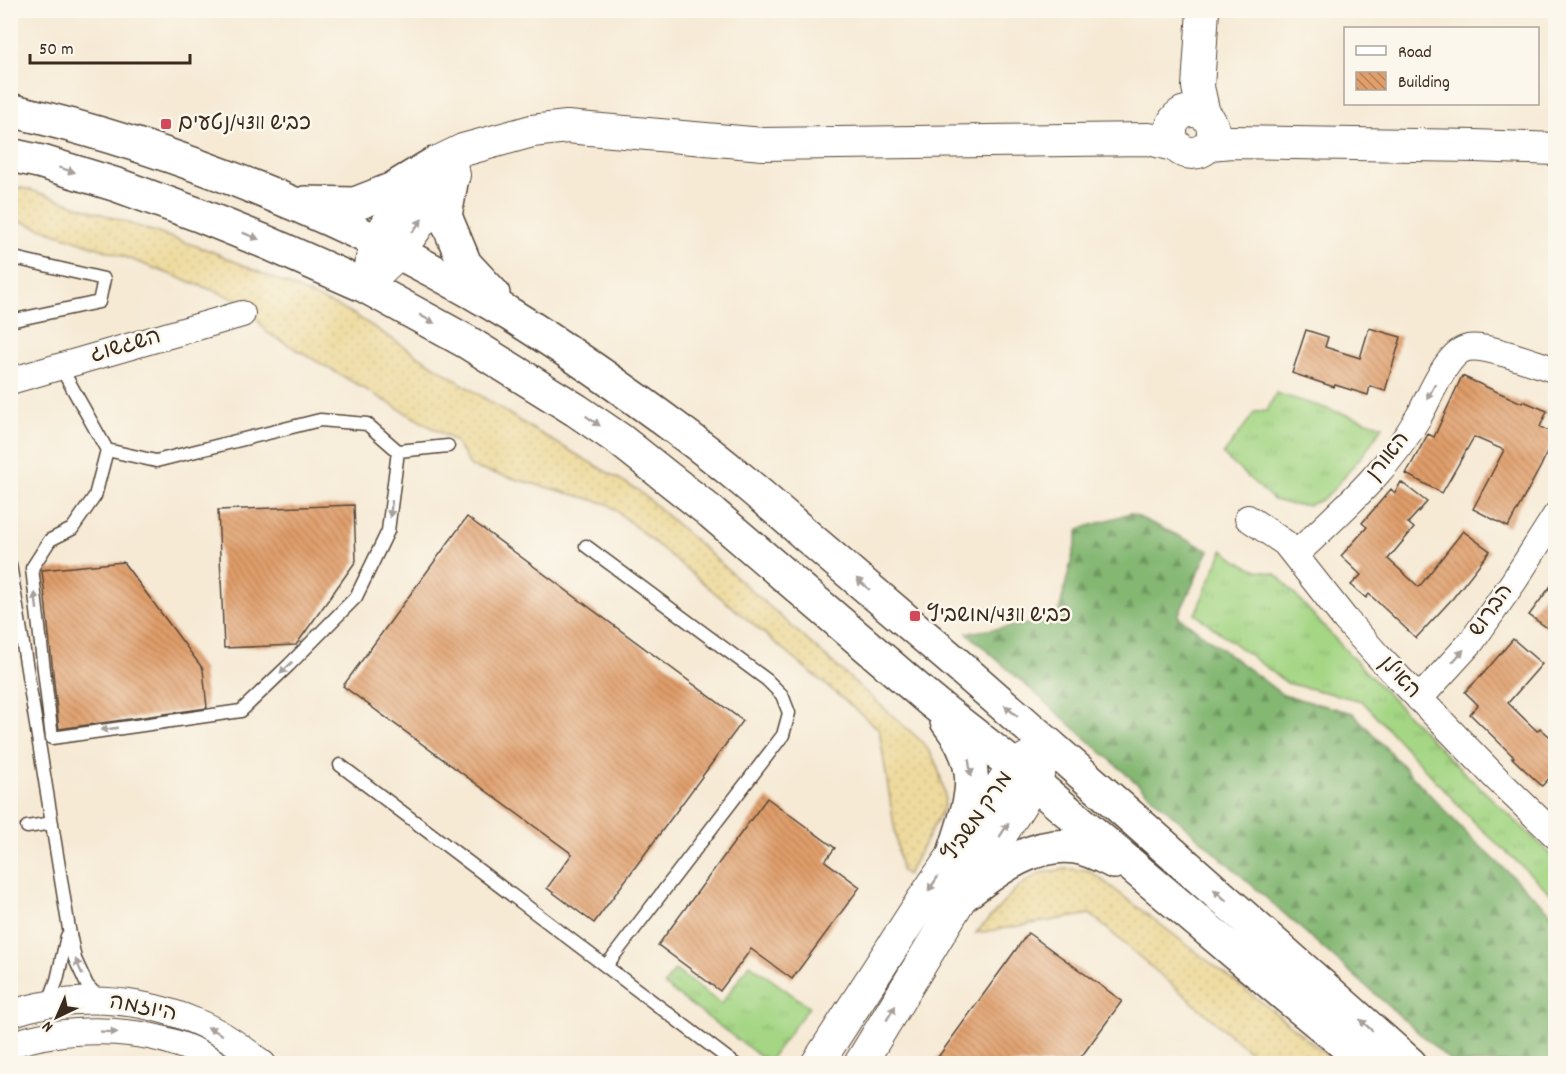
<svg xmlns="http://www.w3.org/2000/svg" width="1566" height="1074" font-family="Dekko,'Playpen Sans Hebrew',sans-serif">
	<defs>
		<pattern id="grass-tufts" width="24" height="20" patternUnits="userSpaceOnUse" patternTransform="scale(1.5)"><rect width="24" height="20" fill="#a4d684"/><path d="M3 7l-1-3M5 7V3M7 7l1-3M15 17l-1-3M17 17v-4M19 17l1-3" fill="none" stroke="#8eb872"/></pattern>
		<pattern id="forest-firs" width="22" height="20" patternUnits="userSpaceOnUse" patternTransform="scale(1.5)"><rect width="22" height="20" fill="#83b772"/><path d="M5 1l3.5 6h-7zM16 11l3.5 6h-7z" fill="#6c955d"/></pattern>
		<pattern id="sand-dots" width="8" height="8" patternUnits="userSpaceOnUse" patternTransform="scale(1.5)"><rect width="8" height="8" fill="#eeda9e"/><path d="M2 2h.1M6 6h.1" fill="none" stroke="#cdbb88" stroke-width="1.8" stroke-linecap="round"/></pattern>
		<pattern id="building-back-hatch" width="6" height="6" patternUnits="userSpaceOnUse" patternTransform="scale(1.5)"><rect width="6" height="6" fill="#e09e6b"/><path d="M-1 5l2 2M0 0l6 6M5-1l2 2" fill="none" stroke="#b78157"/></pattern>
	</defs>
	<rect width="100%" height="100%" fill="#fbf7ec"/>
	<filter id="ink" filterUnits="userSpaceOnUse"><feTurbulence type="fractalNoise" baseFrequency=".0167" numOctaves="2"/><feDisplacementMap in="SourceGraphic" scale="12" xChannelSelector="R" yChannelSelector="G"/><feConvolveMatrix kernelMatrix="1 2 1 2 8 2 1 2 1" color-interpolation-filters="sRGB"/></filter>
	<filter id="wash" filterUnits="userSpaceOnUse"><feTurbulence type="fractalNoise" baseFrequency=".008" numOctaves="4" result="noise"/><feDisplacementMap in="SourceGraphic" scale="24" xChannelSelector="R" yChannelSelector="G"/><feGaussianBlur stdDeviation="1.35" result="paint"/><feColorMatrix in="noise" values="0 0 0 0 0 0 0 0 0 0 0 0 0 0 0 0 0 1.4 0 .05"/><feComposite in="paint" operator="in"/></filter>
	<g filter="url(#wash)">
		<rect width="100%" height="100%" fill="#f6ead5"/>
		<path fill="url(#grass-tufts)" stroke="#708051" stroke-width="1.5" d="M 1276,393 L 1383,426 L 1365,452 L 1332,491 L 1321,500 L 1309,505 L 1292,505 L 1274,500 L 1223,455 L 1255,412 L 1267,411 Z
			M 1223,550 L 1239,562 L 1257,570 L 1276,574 L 1349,654 L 1454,763 L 1555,858 L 1555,897 L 1477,825 L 1362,701 L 1287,683 L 1195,614 Z
			M 750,964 L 809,1007 L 768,1062 L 664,985 L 675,970 L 721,1004 Z"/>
		<path fill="url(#forest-firs)" stroke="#5f7048" stroke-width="1.5" d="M 1130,513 L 1209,550 L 1178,616 L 1283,695 L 1353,713 L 1466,833 L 1555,916 L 1555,1063 L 1453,1063 L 967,633 L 1057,620 L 1079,529 Z"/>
		<path fill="url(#sand-dots)" stroke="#94825e" stroke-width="1.5" d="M 11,186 L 31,190 L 211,251 L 350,312 L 531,428 L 638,490 L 904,726 C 923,741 935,754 941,779 C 944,789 946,796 944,807 L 907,875 L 901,870 L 879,729 L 608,504 L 471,467 L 455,441 L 266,332 L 246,303 L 122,256 L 11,218 Z
			M 1065,869 L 1089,870 L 1268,1007 L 1336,1063 L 1263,1063 L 1090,914 L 976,933 L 1015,890 L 1037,874 Z"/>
		<g id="blocks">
			<path fill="url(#building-back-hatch)" d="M 1369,328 L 1401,337 L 1385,391 L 1370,386 L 1368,395 L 1335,385 L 1334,387 L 1292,373 L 1306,330 L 1328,337 L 1325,347 L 1360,358 Z
				M 1462,376 L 1522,403 L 1523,401 L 1547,411 L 1540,427 L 1555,434 L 1541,466 L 1508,527 L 1473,509 L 1504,450 L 1474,437 L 1442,493 L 1406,474 L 1428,434 L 1434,437 Z
				M 1401,482 L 1427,502 L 1408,523 L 1414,528 L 1388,559 L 1419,587 L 1463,531 L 1490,551 L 1453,598 L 1416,638 L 1369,594 L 1366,598 L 1351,585 L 1361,575 L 1341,556 L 1367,527 L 1362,523 L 1391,489 L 1395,493 Z
				M 354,505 L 356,561 L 296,645 L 224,648 L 218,510 Z
				M 467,517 L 743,721 L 594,923 L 547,888 L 572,854 L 343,686 Z
				M 123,562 L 203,669 L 207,708 L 59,729 L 42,570 Z
				M 1556,579 L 1556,634 L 1529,615 Z
				M 1513,639 L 1542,664 L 1508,703 L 1537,731 L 1540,728 L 1556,742 L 1556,771 L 1542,786 L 1512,758 L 1514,757 L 1470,714 L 1478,705 L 1465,692 L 1483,674 Z
				M 767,798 L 835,848 L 825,861 L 860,887 L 792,979 L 751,949 L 720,991 L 658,945 Z
				M 1028,933 L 1122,1001 L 1076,1064 L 933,1064 Z"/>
		</g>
	</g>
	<g filter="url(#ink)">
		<use href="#blocks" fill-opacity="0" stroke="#574739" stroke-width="1.5"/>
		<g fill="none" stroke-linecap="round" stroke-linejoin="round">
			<defs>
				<path id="service" d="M 10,257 L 104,279 L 99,302 L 10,321
					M 60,366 L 107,450 L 156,461 L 320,420 L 367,424 L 398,451 L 448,446
					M 107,450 L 95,496 L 72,529 L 50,540 L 32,568 L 52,738 L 241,711 L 289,665 L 356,597 L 388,531 L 398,451
					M 586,546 L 767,680 L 782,695 L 789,713 L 783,735 L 606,966
					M 10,564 L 69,929 L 75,959 L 87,985 L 100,999
					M 340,765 L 735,1064
					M 27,827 L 52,823
					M 48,1004 L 57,980 L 67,936"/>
				<path id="minor" d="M 10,381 L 242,314
					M 1248,518 L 1285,543 L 1345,619 L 1377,655 L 1496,778 L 1556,836
					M 1295,555 C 1340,512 1388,471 1419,416 C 1429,399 1447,351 1468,348 C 1486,344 1536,364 1556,370
					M 1419,699 L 1472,641 L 1514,581 L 1556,515
					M 10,1014 C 69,993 139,997 197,1022 C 221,1032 242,1047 263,1064
					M 10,1045 C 65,1026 140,1026 193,1050 C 201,1054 209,1059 217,1064"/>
				<path id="tertiary" d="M 1203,10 L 1198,87 L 1204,114
					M1171 132a21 21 0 1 1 42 0a21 21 0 1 1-42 0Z
					M 1210,144 L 1231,142 L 1475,146 L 1556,149
					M 380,270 L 398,253 L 454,175
					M 365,286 L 376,243 L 402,200 L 434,164 L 463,150 L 532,131 L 567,127 L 763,144 L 1149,139 L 1177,146
					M 817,1064 L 922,901 L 1014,766 L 1050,745
					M 860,1064 L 962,896 L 1034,783 L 1044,759"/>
				<path id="secondary" d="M 10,110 C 183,150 359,223 511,315 C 569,351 626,391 681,432 C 725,464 766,500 807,536 C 855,577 903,618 951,659 C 1105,793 1257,928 1410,1064
					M 10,155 L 42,162 L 117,185 L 199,215 L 268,243 L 365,286 L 467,342 L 576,410 L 620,440 L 712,513 L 931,701 L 1014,766 L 1285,995 L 1369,1064
					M 452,177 L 445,216 L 465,264 L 493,294
					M 305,203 L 355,204 L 391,190 L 434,164
					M 947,721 C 985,770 972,797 955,851
					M 962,896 C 994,872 1032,841 1075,847 C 1089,849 1102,856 1114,862"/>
			</defs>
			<use href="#service" stroke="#574739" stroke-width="15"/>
			<use href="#minor" stroke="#574739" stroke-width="28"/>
			<use href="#tertiary" stroke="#574739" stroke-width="34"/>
			<use href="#secondary" stroke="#574739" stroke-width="36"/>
			<use href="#service" stroke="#fff" stroke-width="12"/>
			<use href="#minor" stroke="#fff" stroke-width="26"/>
			<use href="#tertiary" stroke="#fff" stroke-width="32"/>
			<use href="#secondary" stroke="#fff" stroke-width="33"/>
		</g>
		<defs><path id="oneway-solid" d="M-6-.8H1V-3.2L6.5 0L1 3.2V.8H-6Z" transform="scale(1.5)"/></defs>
		<g fill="#a79f9a">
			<use href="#oneway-solid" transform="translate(67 170) rotate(17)"/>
			<use href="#oneway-solid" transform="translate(417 226) rotate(-54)"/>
			<use href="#oneway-solid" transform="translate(251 236) rotate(22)"/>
			<use href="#oneway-solid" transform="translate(427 319) rotate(29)"/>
			<use href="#oneway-solid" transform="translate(1431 392) rotate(118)"/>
			<use href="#oneway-solid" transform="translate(593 421) rotate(35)"/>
			<use href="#oneway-solid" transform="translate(391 509) rotate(97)"/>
			<use href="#oneway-solid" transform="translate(863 584) rotate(-139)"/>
			<use href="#oneway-solid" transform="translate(36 601) rotate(-97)"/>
			<use href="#oneway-solid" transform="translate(1458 656) rotate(-48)"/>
			<use href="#oneway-solid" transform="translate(286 668) rotate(136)"/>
			<use href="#oneway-solid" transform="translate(1011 711) rotate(-139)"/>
			<use href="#oneway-solid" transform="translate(109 729) rotate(172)"/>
			<use href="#oneway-solid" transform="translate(970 768) rotate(81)"/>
			<use href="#oneway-solid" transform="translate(1004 830) rotate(-57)"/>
			<use href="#oneway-solid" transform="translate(933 884) rotate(124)"/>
			<use href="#oneway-solid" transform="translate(1220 895) rotate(-138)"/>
			<use href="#oneway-solid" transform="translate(79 967) rotate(-114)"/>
			<use href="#oneway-solid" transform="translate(891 1013) rotate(-59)"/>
			<use href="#oneway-solid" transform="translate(1366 1025) rotate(-138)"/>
			<use href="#oneway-solid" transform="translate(215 1031) rotate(-152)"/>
			<use href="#oneway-solid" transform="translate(109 1032) rotate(3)"/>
		</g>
	</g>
	<g fill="#d1495b" stroke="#fbf7ec" stroke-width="2">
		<rect x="160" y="118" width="12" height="12" rx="3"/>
		<rect x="909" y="610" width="12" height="12" rx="3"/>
	</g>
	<g text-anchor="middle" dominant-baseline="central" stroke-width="5" stroke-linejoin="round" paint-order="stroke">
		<g font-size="22" fill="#3b2a1e" stroke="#fbf7ec" text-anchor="start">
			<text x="178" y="124">כביש 4311/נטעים</text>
			<text x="927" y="616">כביש 4311/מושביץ</text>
		</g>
		<g font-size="22" fill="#3b2a1e" stroke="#fbf7ec">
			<text transform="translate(126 347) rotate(-16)">השגשוג</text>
			<text transform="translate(1389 457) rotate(-52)">האורן</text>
			<text transform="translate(1492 611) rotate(-55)">הברוש</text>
			<text transform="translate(1399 678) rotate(47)">האילן</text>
			<text transform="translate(979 817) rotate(-55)">מרק משביץ</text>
			<text transform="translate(143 1009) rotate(11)">היוזמה</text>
		</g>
	</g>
	<rect width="1566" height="1074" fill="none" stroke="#fbf7ec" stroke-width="36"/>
	<rect x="1344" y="27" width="195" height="78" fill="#fbf7ec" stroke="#aea59a" stroke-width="1.5"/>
	<rect x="1356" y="46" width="30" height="9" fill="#ffffff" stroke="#aea59a" stroke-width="1.5"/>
	<text x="1398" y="57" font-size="18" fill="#3b2a1e">Road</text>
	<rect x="1356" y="72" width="30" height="18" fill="url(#building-back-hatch)" stroke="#aea59a" stroke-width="1.5"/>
	<text x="1398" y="87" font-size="18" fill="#3b2a1e">Building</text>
	<g transform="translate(57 1017) rotate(224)" stroke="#fbf7ec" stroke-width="4.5" paint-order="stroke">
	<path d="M0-4.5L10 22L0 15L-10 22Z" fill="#3b2a1e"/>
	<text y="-9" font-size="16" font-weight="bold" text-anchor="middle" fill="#3b2a1e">N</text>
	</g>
	<path d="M30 54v9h160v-9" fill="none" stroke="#3b2a1e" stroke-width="3"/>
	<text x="39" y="54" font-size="18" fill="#3b2a1e" stroke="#fbf7ec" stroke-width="4.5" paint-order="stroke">50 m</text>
</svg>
